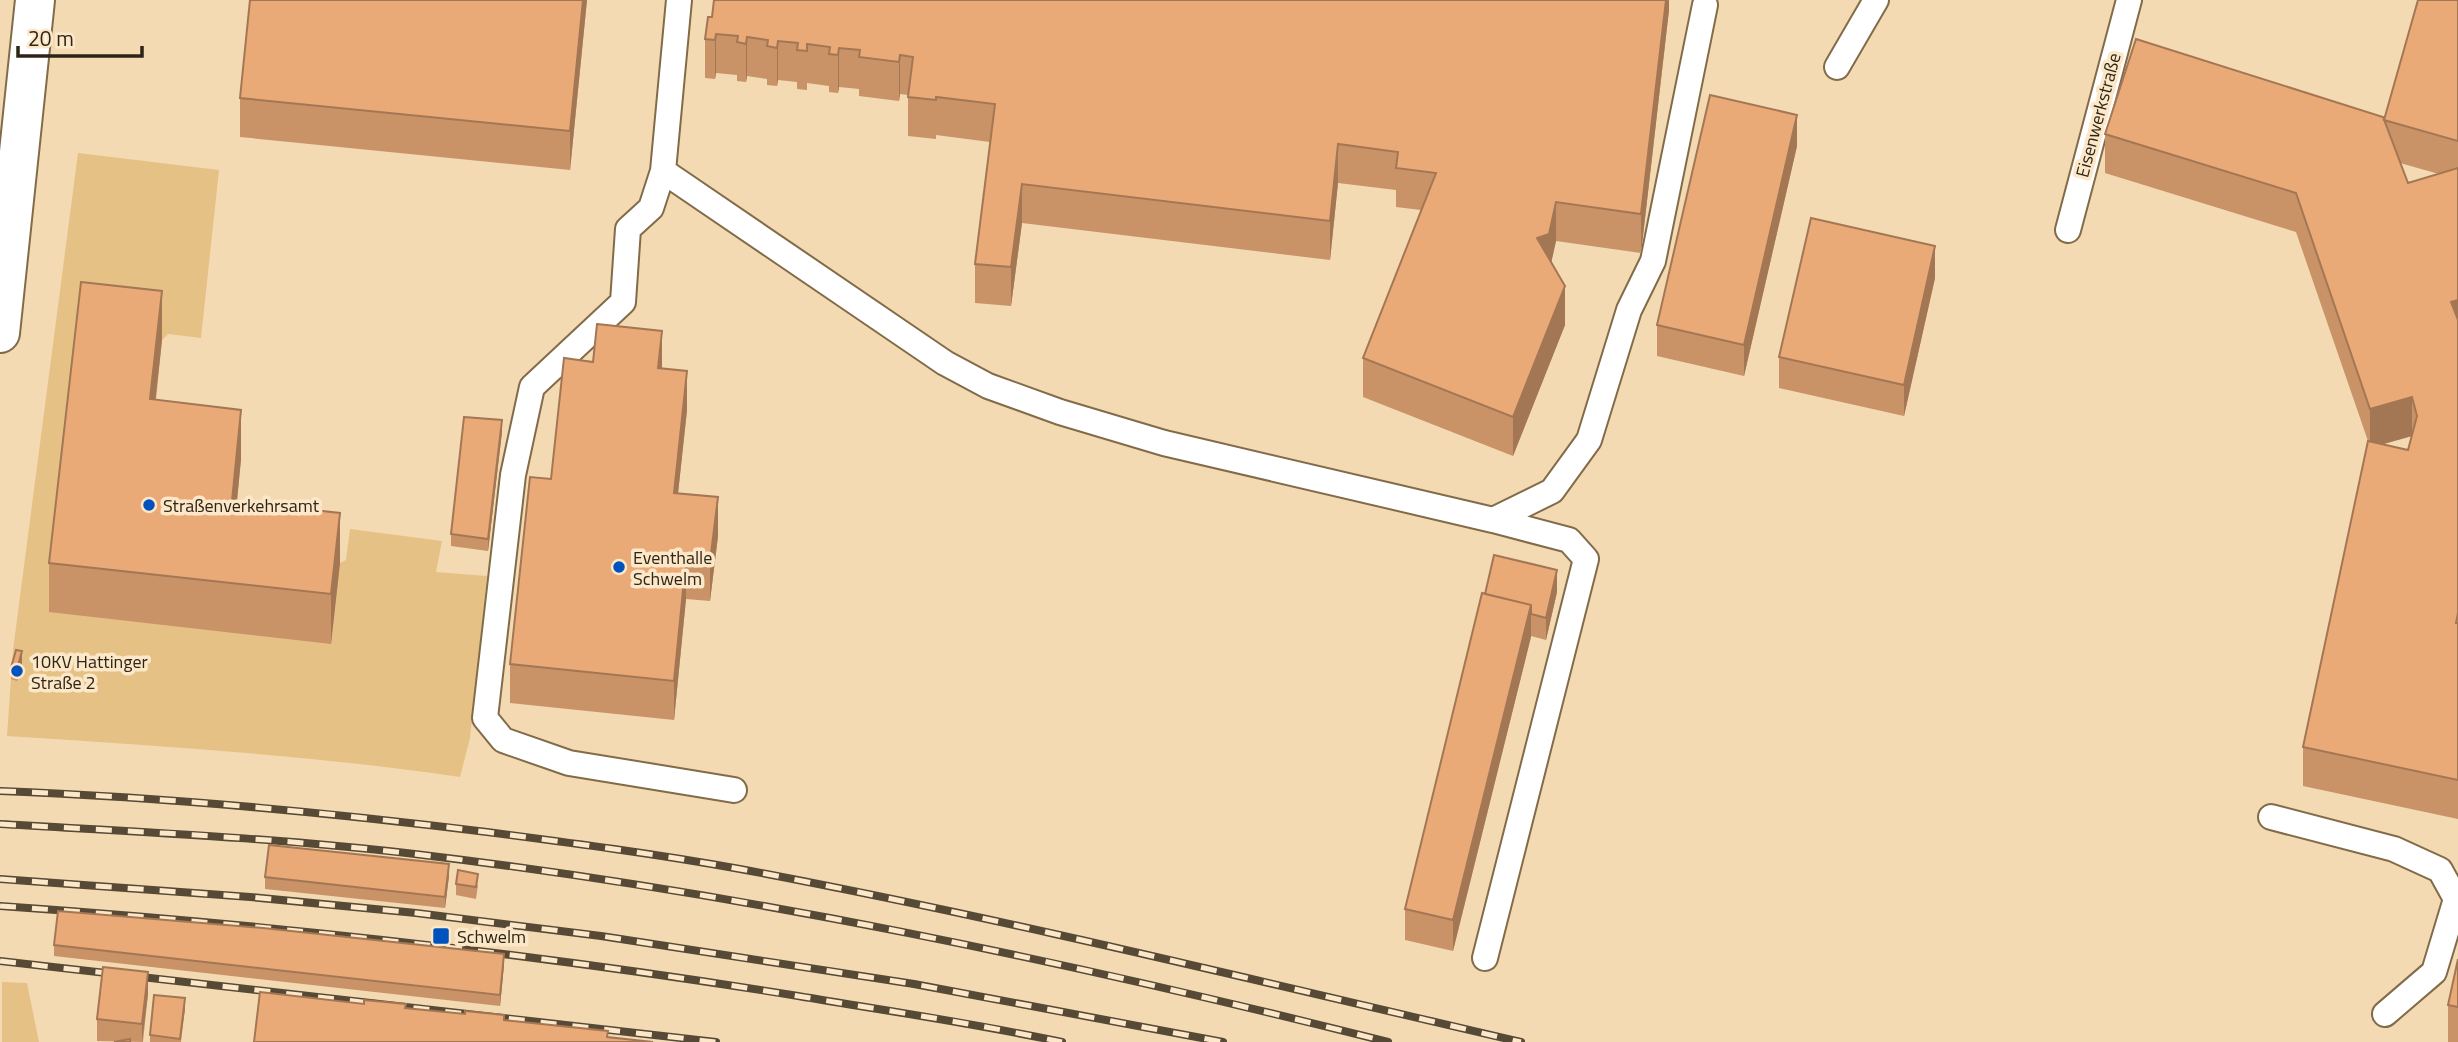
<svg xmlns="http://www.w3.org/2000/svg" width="2458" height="1042" font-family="'Titillium Web',sans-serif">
	<rect width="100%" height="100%" fill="#f3dab3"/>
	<path fill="#e6c186" d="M 78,153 L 219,170 L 201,338 L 168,334 L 162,340 L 81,331 L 331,644 L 340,563 L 346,560 L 350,529 L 442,541 L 436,572 L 487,576 L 470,738 L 460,777 C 310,755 159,746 7,736 L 13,650 Z
		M 2,982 L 27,983 L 39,1042 L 2,1042 Z"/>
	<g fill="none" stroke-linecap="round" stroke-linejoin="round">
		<defs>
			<path id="service" d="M 679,0 L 663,171 L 651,208 L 628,229 L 623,302 L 532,387 L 513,475 L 485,718 L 503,740 L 569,763 L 734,790
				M 1837,67 L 1876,0
				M 663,171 L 945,363 L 988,386 L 1060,412 L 1164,443 L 1493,520 L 1552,491 L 1589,440 L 1629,310 L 1653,261 L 1705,5
				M 2068,230 L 2129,0
				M 2271,817 L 2394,849 L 2440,870 L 2456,899 L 2434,972 L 2385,1014
				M 1485,958 L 1586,559 L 1569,540 L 1493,520"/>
			<path id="primary" d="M 0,333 L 35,0"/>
		</defs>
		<use href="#service" stroke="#826b48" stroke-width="28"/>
		<use href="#primary" stroke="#826b48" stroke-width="42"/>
		<use href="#service" stroke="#fff" stroke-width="24"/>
		<use href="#primary" stroke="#fff" stroke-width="38"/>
		<defs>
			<path id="rail" d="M 0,791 C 163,797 325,812 487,832 C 572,843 657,854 740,869 C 1003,918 1262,982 1521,1042
				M 0,824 C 141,832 283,838 423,855 C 749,894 1070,962 1388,1042
				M 0,879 L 250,897 L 416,913 L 601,936 L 914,984 L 1223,1042
				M 0,906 C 265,924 530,953 792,995 C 882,1010 973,1023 1062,1042
				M 0,961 L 716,1042"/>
		</defs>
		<use href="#rail" stroke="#564936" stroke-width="8"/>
		<use href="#rail" stroke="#fce8c9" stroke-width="5" stroke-dasharray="16" stroke-linecap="butt"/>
	</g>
	<path fill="#c99267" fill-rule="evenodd" d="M 250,0 L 587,0 L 570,170 L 240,137 L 240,98 Z
		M 1669,0 L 1669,10 L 1641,253 L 1556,241 L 1551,262 L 1565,325 L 1513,456 L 1363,397 L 1363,358 L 1421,210 L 1396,207 L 1396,190 L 1338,183 L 1330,260 L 1022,223 L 1011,306 L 975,303 L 975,264 L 990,142 L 936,135 L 936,139 L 908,136 L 908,95 L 900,94 L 899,101 L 859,96 L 859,89 L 839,87 L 838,93 L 829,92 L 829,86 L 807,83 L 807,90 L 797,89 L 797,82 L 778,80 L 777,86 L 767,85 L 767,79 L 747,76 L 746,82 L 737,81 L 737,75 L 716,73 L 715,79 L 705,78 L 705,39 L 712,17 Z
		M 2458,0 L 2458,819 L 2303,786 L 2303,747 L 2368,441 L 2296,232 L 2105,173 L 2105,134 L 2384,121 ZM 2400,163 L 2439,174 L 2408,183 ZM 2412,436 L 2408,450 L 2382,444 Z
		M 1797,146 L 1744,376 L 1657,356 L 1657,325 Z
		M 1935,278 L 1904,416 L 1779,388 L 1779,357 Z
		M 162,340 L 156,399 L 241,459 L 237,502 L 340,563 L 331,644 L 49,612 L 49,563 Z
		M 662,369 L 687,410 L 678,493 L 718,536 L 710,601 L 686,599 L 674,720 L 510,703 L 510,664 Z
		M 502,432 L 488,551 L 451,546 L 451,534 Z
		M 1557,592 L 1546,640 L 1531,636 L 1453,951 L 1405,940 L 1405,909 L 1482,593 Z
		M 22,663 L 17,681 L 11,679 L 11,668 Z
		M 449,876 L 445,908 L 265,889 L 265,877 Z
		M 456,884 L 478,885 L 476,899 L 456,895 Z
		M 54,945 L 504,965 L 500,1006 L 54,956 Z
		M 2458,959 L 2458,1042 L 2448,1042 L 2448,1005 Z
		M 148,994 L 143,1042 L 97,1041 L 97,1019 Z
		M 185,1009 L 181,1042 L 150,1042 L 150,1035 Z"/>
	<path fill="#a47754" d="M 583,0 L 587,0 L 570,170 L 570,131 Z
		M 1666,0 L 1669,0 L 1669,10 L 1641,253 L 1641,214 Z
		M 716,34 L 716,73 L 715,79 L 715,40 Z
		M 747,37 L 747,76 L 746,82 L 746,44 Z
		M 778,41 L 778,80 L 777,86 L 777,48 Z
		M 839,48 L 839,87 L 838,93 L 838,55 Z
		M 900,55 L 900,94 L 899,101 L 899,62 Z
		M 1797,115 L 1797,146 L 1744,376 L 1744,345 Z
		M 1338,144 L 1338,183 L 1330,260 L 1330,221 Z
		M 1022,184 L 1022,223 L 1011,306 L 1011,267 Z
		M 1556,202 L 1556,241 L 1549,273 L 1537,238 Z
		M 1935,246 L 1935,278 L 1904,416 L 1904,385 Z
		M 1565,286 L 1565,325 L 1513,456 L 1513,417 Z
		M 162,291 L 162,340 L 150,448 L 150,399 Z
		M 2458,300 L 2458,339 L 2451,302 Z
		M 662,331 L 662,370 L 658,368 Z
		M 687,371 L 687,410 L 674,531 L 674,493 Z
		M 2412,397 L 2412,436 L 2370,448 L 2370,409 Z
		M 241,410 L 241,459 L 232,551 L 232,501 Z
		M 502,420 L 502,432 L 488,551 L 488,539 Z
		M 718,497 L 718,536 L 710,601 L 710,562 Z
		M 340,513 L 340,563 L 331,644 L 331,594 Z
		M 686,560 L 686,599 L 674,720 L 674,681 Z
		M 1557,570 L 1557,592 L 1546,640 L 1546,618 Z
		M 1531,605 L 1531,637 L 1453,951 L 1453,920 Z
		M 22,651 L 22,663 L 17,681 L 17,669 Z
		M 449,864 L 449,876 L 445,908 L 445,897 Z
		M 504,954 L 504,965 L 500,1006 L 500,995 Z
		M 148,972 L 148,994 L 142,1042 L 142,1024 Z
		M 185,998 L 185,1009 L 180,1042 L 180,1039 Z"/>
	<path fill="#eaaa78" stroke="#a47754" stroke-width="2" d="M 250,0 L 583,0 L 570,131 L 240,98 Z
		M 714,0 L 1666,0 L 1641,214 L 1556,202 L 1549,234 L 1537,238 L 1565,286 L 1513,417 L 1363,358 L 1436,173 L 1396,168 L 1398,152 L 1338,144 L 1330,221 L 1022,184 L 1011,267 L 975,264 L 995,104 L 936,97 L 936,100 L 908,97 L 913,57 L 900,55 L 899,62 L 859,57 L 860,50 L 839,48 L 838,55 L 829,54 L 830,47 L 807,44 L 807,51 L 797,50 L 798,43 L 778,41 L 777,48 L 767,46 L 768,40 L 747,37 L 746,44 L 737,42 L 738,36 L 716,34 L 715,40 L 705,39 L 708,17 L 712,17 Z
		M 2418,0 L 2458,0 L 2458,141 L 2384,120 Z
		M 2136,39 L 2383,117 L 2408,183 L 2458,168 L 2458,300 L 2451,302 L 2458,320 L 2458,613 L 2456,623 L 2458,623 L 2458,780 L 2303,747 L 2368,441 L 2408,450 L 2417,416 L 2412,397 L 2370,409 L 2296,193 L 2105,134 Z
		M 1710,95 L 1797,115 L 1744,345 L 1657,325 Z
		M 1811,218 L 1935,246 L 1904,385 L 1779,357 Z
		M 81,282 L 162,291 L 150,399 L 241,410 L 232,501 L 340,513 L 331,594 L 49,563 Z
		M 597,324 L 662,331 L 658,368 L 687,371 L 674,493 L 718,497 L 710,562 L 686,560 L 674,681 L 510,664 L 530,477 L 551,479 L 564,358 L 593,362 Z
		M 464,417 L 502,420 L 488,539 L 451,534 Z
		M 1494,555 L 1557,570 L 1546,618 L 1531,614 L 1531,605 L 1485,594 Z
		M 1482,593 L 1531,605 L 1453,920 L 1405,909 Z
		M 16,650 L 22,651 L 17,669 L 11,668 Z
		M 269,845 L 449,864 L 445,897 L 265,877 Z
		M 458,870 L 478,874 L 476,887 L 456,884 Z
		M 58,911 L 263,928 L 504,954 L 500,995 L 54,945 Z
		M 2458,959 L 2458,1007 L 2448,1005 Z
		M 103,967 L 148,972 L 142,1024 L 97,1019 Z
		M 260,992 L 364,1004 L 364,1000 L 406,1004 L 405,1008 L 465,1014 L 465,1011 L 504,1015 L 504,1020 L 608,1031 L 607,1037 L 653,1042 L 254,1042 Z
		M 154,995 L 185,998 L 180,1039 L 150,1035 Z
		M 130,1039 L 130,1042 L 114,1042 Z"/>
	<g fill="#0053bc" stroke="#fce8c9" stroke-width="2.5">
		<circle cx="149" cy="505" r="7"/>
		<circle cx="619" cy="567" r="7"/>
		<circle cx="17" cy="671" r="7"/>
		<rect x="432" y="927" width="18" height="18" rx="3.5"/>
	</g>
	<g text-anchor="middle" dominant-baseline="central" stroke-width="7" stroke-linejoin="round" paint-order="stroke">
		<g font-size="18" fill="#2e2416" stroke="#fce8c9">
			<text transform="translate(2098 115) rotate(-75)">Eisenwerkstraße</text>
		</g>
		<g font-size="18" fill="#2e2416" stroke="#fce8c9" text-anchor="start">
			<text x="163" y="505">Straßenverkehrsamt</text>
			<text x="633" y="557">Eventhalle<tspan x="633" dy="21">Schwelm</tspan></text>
			<text x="31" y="661">10KV Hattinger<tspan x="31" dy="21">Straße 2</tspan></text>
			<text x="457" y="936">Schwelm</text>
		</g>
	</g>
	<path d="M18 46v10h124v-10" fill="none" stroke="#2e2416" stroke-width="3.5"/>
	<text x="28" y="46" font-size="21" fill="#2e2416" stroke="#fce8c9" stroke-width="5" paint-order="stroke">20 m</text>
</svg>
